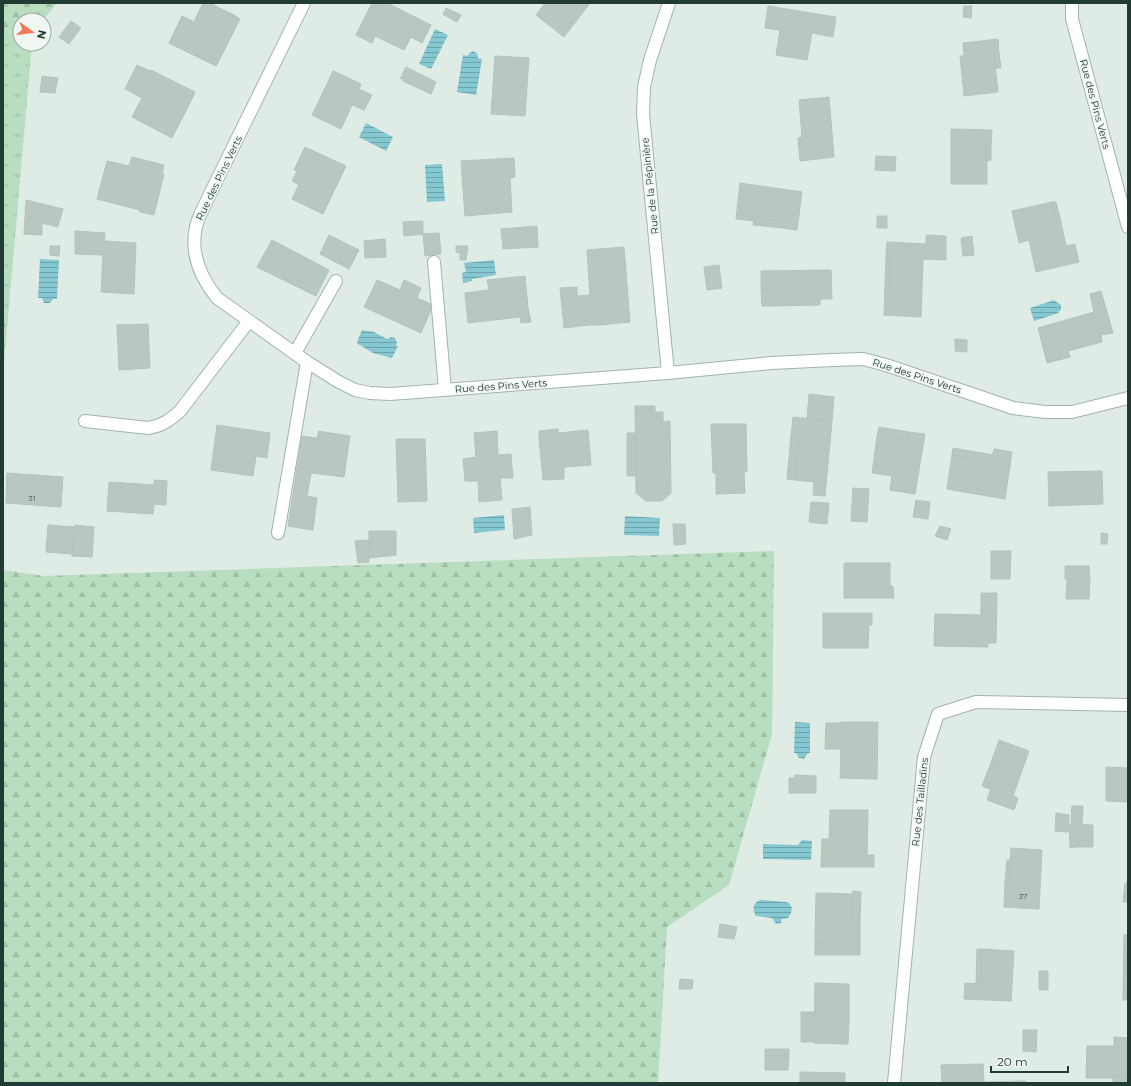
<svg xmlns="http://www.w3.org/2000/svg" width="1131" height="1086" font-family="Montserrat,sans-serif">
	<defs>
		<pattern id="grass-tufts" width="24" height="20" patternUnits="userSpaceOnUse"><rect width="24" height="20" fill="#b8ddc0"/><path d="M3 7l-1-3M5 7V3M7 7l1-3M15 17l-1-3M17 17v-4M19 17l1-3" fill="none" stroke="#9ebfa5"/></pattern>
		<pattern id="forest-firs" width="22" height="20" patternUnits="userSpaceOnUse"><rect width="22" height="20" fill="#b8ddc0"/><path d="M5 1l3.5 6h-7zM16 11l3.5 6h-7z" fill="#9ebfa5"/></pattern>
		<pattern id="water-rules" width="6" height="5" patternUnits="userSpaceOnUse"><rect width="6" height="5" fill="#86c8d1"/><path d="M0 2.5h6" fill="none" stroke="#6da4aa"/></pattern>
	</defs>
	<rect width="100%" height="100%" fill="#dfebe5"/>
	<path fill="url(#grass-tufts)" d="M 3,30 L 20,31 L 20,44 L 32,44 L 3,374 Z"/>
	<path fill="url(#forest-firs)" d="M 3,3 L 57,3 L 43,20 L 20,20 L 20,31 L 3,30 Z
		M 774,551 L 772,734 L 729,885 L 667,927 L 658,1083 L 3,1083 L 3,570 L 44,576 Z"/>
	<path fill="url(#water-rules)" d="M 435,29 L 448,35 L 431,69 L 419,64 Z
		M 472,51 L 477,53 L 478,58 L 482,59 L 476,95 L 457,92 L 463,55 L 467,56 Z
		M 366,123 L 393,137 L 386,151 L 359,137 Z
		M 442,164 L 445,201 L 427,202 L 425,165 Z
		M 40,259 L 59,260 L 57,299 L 53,299 L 50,303 L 44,303 L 42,298 L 38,298 Z
		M 494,260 L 496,275 L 472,279 L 472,281 L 463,283 L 462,273 L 466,272 L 464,263 Z
		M 1054,300 L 1061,305 L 1061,310 L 1058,312 L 1059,313 L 1034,321 L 1030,308 Z
		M 362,330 L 374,332 L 387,339 L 391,337 L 395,338 L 397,343 L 396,345 L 398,346 L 392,358 L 373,353 L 358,344 L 357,342 Z
		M 504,515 L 505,530 L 474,533 L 473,518 Z
		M 625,516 L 660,518 L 659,536 L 624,535 Z
		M 795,722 L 810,723 L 810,753 L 808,753 L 804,759 L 799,758 L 796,753 L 794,753 Z
		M 802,840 L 812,841 L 811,860 L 763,859 L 763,844 L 798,845 Z
		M 761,900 L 786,902 L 789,903 L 792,908 L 791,913 L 788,918 L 782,919 L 781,923 L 776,924 L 772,918 L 756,916 C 752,909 753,902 761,900 Z"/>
	<path fill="#b8c8c1" stroke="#b2c4bc" d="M 203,3 L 209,3 L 234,15 L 222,39 L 228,43 L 216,66 L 169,43 L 182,16 L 194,22 Z
		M 372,3 L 387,3 L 431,25 L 422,43 L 411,37 L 404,50 L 375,36 L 372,43 L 356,35 Z
		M 545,3 L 590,3 L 564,37 L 536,15 Z
		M 768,6 L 836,17 L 833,37 L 812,33 L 807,60 L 776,55 L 780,30 L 765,28 Z
		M 964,6 L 972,6 L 971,18 L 963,17 Z
		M 446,8 L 461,15 L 457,22 L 443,14 Z
		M 234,15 L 240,19 L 228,43 L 222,39 Z
		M 71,21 L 81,28 L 69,44 L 59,37 Z
		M 998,39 L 999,53 L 994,54 L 998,92 L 964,96 L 960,56 L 964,56 L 963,43 Z
		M 999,53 L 1001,68 L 995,68 L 994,54 Z
		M 495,56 L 529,58 L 525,116 L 491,114 Z
		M 137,65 L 150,71 L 151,70 L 195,92 L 189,105 L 182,101 L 171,123 L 178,126 L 172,138 L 132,117 L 142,98 L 125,89 Z
		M 406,67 L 436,82 L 431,94 L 403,81 L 403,78 L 400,79 Z
		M 333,71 L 340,74 L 334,87 L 327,84 Z
		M 340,74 L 361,84 L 359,89 L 372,95 L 364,110 L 352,105 L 341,129 L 312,115 L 327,84 L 334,87 Z
		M 42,76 L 58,78 L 55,93 L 40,92 Z
		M 829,97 L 834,157 L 800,161 L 798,138 L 802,137 L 799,100 Z
		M 182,101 L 189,105 L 178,126 L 171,123 Z
		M 951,129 L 992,130 L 991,145 L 987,145 L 987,184 L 951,184 Z
		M 987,145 L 991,145 L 991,160 L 986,161 Z
		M 305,147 L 346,166 L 323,214 L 292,199 L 299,185 L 292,181 L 297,171 L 294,170 Z
		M 876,156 L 896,157 L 895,171 L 875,170 Z
		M 132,157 L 164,165 L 162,174 L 164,174 L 154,215 L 140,212 L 140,210 L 97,199 L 107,161 L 129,166 Z
		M 514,158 L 515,177 L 510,178 L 512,212 L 465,216 L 461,161 Z
		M 740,183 L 802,192 L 797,230 L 782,228 L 783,221 L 754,218 L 754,221 L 736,219 Z
		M 26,200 L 63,209 L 58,227 L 42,223 L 42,235 L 24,234 Z
		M 1052,202 L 1057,223 L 1061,222 L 1066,246 L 1075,244 L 1079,262 L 1036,272 L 1029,240 L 1019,243 L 1012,211 Z
		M 1052,202 L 1056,202 L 1061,222 L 1057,223 Z
		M 877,216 L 887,216 L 887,228 L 877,228 Z
		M 754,218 L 783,221 L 782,228 L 753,225 Z
		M 423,221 L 423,234 L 404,236 L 403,222 Z
		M 537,226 L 538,247 L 503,249 L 501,229 Z
		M 75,231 L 105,233 L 104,241 L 136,243 L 134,294 L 101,292 L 103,255 L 75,254 Z
		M 439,233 L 441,254 L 425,256 L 423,234 Z
		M 329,235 L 359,250 L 349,269 L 320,254 Z
		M 926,235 L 946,236 L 946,260 L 923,259 L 921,317 L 884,315 L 885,286 L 889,286 L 890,257 L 886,257 L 887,242 L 926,244 Z
		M 972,236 L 974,255 L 963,256 L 961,238 Z
		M 385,239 L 386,257 L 365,258 L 364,241 Z
		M 272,240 L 329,270 L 316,296 L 257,267 Z
		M 50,246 L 60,246 L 59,256 L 50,255 Z
		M 456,246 L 468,246 L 466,260 L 460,260 L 460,253 L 456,252 Z
		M 624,247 L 630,322 L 600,325 L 599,317 L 588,318 L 589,325 L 564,328 L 560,288 L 577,287 L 577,296 L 590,295 L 587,250 Z
		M 886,257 L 890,257 L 889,286 L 885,286 Z
		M 719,265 L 722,288 L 707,290 L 704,267 Z
		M 831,270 L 832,299 L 820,299 L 820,305 L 773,306 L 773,288 L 761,289 L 761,271 Z
		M 525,276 L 528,308 L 519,310 L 520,317 L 468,323 L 465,293 L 489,290 L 487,280 Z
		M 377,280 L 400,290 L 404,280 L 421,288 L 417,298 L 433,305 L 421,333 L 364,307 Z
		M 773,288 L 773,306 L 762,306 L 761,289 Z
		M 1101,291 L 1113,333 L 1101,335 L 1102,342 L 1068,351 L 1070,357 L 1047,363 L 1038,328 L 1094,312 L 1090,294 Z
		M 528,308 L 531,322 L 521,323 L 519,310 Z
		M 599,317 L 600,325 L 589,325 L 588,318 Z
		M 148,324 L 150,368 L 119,370 L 117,325 Z
		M 955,339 L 967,340 L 967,352 L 955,351 Z
		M 809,394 L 834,397 L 832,421 L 807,419 Z
		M 635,406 L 655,406 L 655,412 L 663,412 L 663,422 L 670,421 L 671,493 L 662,501 L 646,501 L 636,493 Z
		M 793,417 L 832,421 L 825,496 L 813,495 L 814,482 L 795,480 L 799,437 L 791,436 Z
		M 711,424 L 746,424 L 747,472 L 744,471 L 745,493 L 716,494 L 716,473 L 713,473 Z
		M 217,425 L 270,433 L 267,458 L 256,456 L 253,476 L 211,470 Z
		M 879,427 L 909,432 L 908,440 L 877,436 Z
		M 558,429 L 559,436 L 539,438 L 539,431 Z
		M 588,430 L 591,465 L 564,467 L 564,479 L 543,480 L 539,438 L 559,436 L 559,433 Z
		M 319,431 L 324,432 L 323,439 L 317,438 Z
		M 497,431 L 498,455 L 511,454 L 513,478 L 500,478 L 502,500 L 479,502 L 478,481 L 465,481 L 463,459 L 476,457 L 474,433 Z
		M 324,432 L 350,436 L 344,477 L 311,473 L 307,496 L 317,498 L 313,530 L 288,526 L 302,436 L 323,439 Z
		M 909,432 L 925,434 L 915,494 L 890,490 L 892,476 L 872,473 L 877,436 L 908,440 Z
		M 627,433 L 636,433 L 636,476 L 627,476 Z
		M 791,436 L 799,437 L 795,480 L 787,479 Z
		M 396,439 L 425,439 L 427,501 L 398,502 Z
		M 953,448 L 993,455 L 991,461 L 952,455 Z
		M 994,449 L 1012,452 L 1005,499 L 947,489 L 952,455 L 991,461 Z
		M 1102,471 L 1103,504 L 1049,506 L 1048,472 Z
		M 7,473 L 63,477 L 61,507 L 6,503 Z
		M 154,480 L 167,481 L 166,505 L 154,504 L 153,514 L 107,511 L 109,482 L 154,485 Z
		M 853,488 L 869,489 L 867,522 L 851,521 Z
		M 916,500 L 930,502 L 928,519 L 913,517 Z
		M 811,502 L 829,503 L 827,524 L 809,522 Z
		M 530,507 L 532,535 L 514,539 L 512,509 Z
		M 673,524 L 685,524 L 686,544 L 674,545 Z
		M 48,525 L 75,527 L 72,554 L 46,552 Z
		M 75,525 L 94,527 L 92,557 L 72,556 Z
		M 940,526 L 951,529 L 947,540 L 935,536 Z
		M 369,531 L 396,531 L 396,555 L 369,558 Z
		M 1101,533 L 1108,534 L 1107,544 L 1101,544 Z
		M 369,540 L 369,562 L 358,563 L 355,541 Z
		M 991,551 L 1011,551 L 1010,579 L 991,579 Z
		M 844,563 L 890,563 L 890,586 L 893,586 L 894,598 L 844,598 Z
		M 1065,566 L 1089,566 L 1090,579 L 1065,579 Z
		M 1067,579 L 1090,579 L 1089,599 L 1066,599 Z
		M 981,593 L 997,593 L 996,643 L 988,643 L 988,647 L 934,646 L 935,614 L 981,615 Z
		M 823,613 L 872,613 L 872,625 L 869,625 L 868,648 L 823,648 Z
		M 841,722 L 878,722 L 877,779 L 840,778 L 841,749 L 825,749 L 826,723 L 841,723 Z
		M 999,740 L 1029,751 L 1013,796 L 1018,798 L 1014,810 L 987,800 L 1000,763 L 992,760 Z
		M 992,760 L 1000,763 L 990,789 L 982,786 Z
		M 1106,767 L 1128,768 L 1128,802 L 1106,801 Z
		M 795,775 L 816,776 L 816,793 L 794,793 Z
		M 789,778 L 794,778 L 794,793 L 789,793 Z
		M 1072,806 L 1083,806 L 1082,824 L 1071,823 Z
		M 830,810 L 868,810 L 867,855 L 874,855 L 874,867 L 821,867 L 822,839 L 829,839 Z
		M 1056,813 L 1069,815 L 1068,832 L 1055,831 Z
		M 1069,824 L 1093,825 L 1093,840 L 1077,840 L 1076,847 L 1070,848 Z
		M 1077,840 L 1093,840 L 1093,847 L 1076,847 Z
		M 1011,848 L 1042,850 L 1039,909 L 1004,907 L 1005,882 L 1009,882 Z
		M 1007,860 L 1010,860 L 1009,882 L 1005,882 Z
		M 1125,883 L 1128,883 L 1128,902 L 1123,902 Z
		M 853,891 L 861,892 L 860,919 L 852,918 Z
		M 816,893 L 853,894 L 852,918 L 860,919 L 860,955 L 827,955 L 827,943 L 815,943 Z
		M 720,924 L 737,927 L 734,939 L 718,937 Z
		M 1124,935 L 1128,935 L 1128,1000 L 1123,1000 Z
		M 815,943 L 827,943 L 827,955 L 815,955 Z
		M 977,949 L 982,949 L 981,984 L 976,984 Z
		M 982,949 L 1014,951 L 1011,1001 L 964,999 L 965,983 L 981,984 Z
		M 1039,971 L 1048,971 L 1048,990 L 1039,990 Z
		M 680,979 L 693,980 L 692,989 L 679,989 Z
		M 815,983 L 849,984 L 849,1021 L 845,1021 L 845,1044 L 814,1043 Z
		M 801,1012 L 814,1012 L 814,1042 L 801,1042 Z
		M 845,1021 L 849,1021 L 848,1044 L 845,1044 Z
		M 1023,1030 L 1037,1030 L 1036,1052 L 1023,1051 Z
		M 1114,1037 L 1128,1038 L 1128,1075 L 1113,1075 L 1113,1078 L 1086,1078 L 1087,1046 L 1114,1046 Z
		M 765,1049 L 789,1049 L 789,1056 L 765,1056 Z
		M 765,1056 L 789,1056 L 788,1070 L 765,1070 Z
		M 983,1064 L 984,1082 L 1026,1081 L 1026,1083 L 942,1083 L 941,1065 Z
		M 800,1072 L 845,1073 L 845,1083 L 800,1083 Z
		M 1113,1075 L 1128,1075 L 1128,1082 L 1113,1082 Z"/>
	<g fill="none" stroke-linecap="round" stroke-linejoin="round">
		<defs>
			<path id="minor" d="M 304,3 L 208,198 C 204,207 198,217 196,227 C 190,253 201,278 217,298 L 307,362 L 339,382 L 355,390 L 370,393 L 390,394 L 668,373 L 771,363 L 833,360 L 863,359 L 886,365 L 1013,408 L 1045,412 L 1072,412 L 1128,398
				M 1072,3 L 1072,19 L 1128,227
				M 434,262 L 445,390
				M 295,353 L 336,281
				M 668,373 L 643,114 L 644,87 L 650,60 L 669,3
				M 85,421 L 148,428 C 162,426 170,420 180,411 L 249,321
				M 278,533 L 307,362
				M 894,1083 L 924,757 L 938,714 L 976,702 L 1128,705"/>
		</defs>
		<use href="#minor" stroke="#a2b3ac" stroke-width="14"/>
		<use href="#minor" stroke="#fff" stroke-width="12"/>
	</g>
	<g text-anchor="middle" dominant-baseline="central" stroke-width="3.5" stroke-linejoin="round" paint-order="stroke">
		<g font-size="8" fill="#465e56">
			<text x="32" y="498">31</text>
			<text x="1023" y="896">37</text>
		</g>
		<g font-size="10" fill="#203b33" stroke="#f0f7f3">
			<text transform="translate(1095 104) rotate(75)">Rue des Pins Verts</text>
			<text transform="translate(219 178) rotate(-64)">Rue des Pins Verts</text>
			<text transform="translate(650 186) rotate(-96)">Rue de la Pépinière</text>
			<text transform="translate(917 376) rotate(18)">Rue des Pins Verts</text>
			<text transform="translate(501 386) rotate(-4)">Rue des Pins Verts</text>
			<text transform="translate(920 802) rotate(-84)">Rue des Tailladins</text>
		</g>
	</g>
	<rect width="1131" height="1086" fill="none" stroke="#203b33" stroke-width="8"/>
	<g transform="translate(32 32) rotate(104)"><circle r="19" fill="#f0f7f3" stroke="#9daca6"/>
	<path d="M0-3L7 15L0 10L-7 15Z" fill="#f37655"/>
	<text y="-6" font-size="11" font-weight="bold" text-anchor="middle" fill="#203b33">N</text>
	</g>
	<path d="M991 1066v6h77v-6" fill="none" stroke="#203b33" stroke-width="2"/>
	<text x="997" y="1066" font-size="12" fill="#203b33" stroke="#f0f7f3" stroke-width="3" paint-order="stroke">20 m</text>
</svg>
